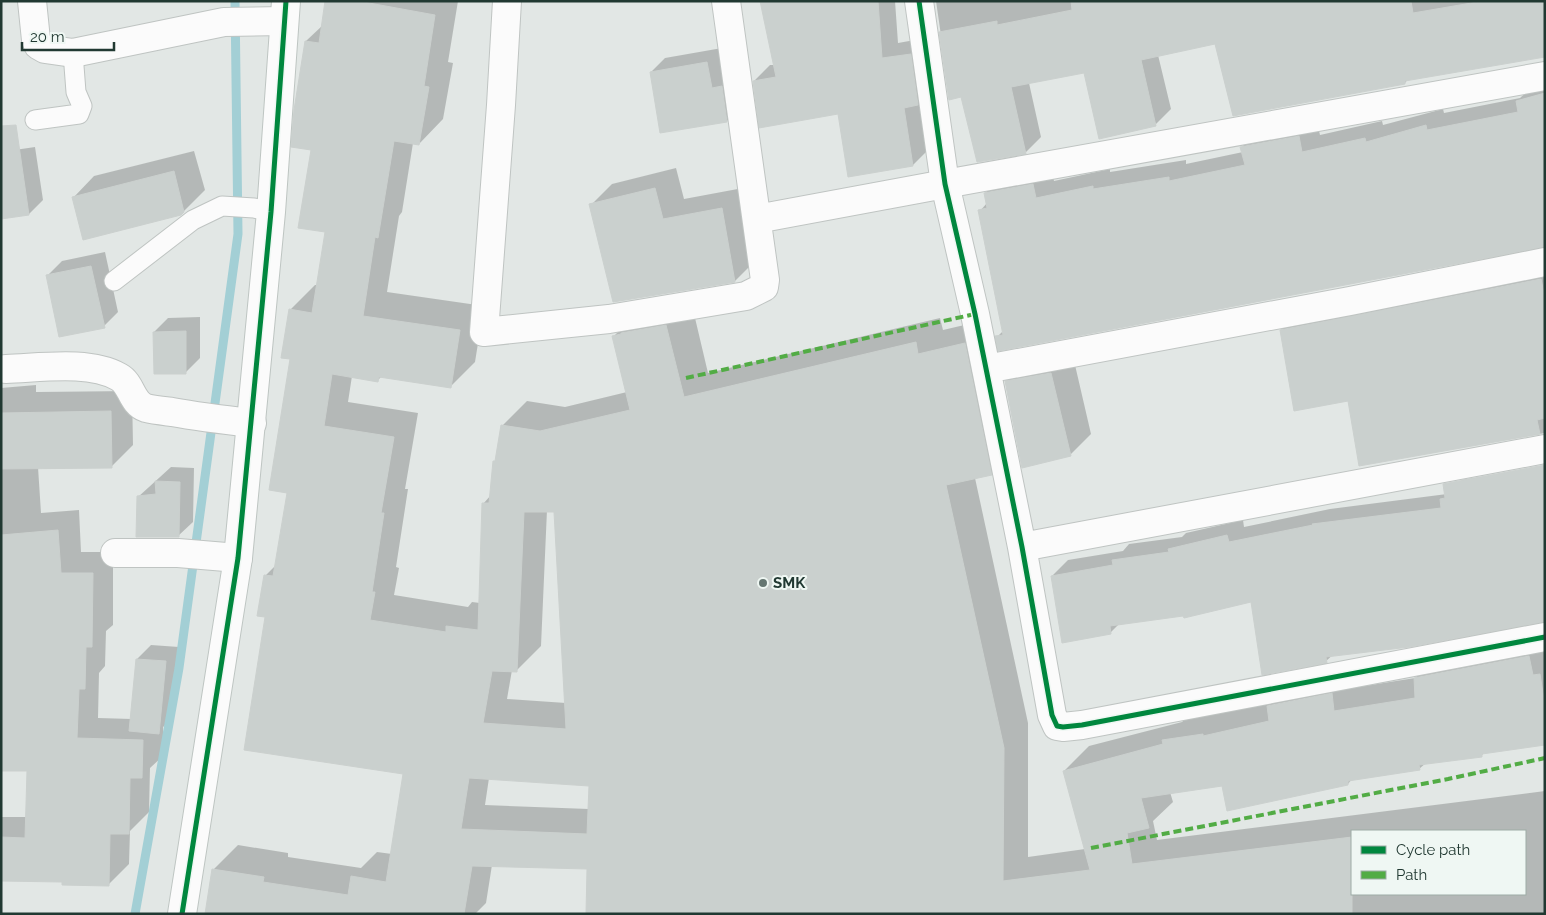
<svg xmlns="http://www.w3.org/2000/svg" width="1546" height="915" font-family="Raleway,sans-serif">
	<rect width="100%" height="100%" fill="#e2e7e5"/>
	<path fill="#0003" fill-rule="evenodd" d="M 326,1 L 458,1 L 448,62 L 453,63 L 443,119 L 419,144 L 413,143 L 402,212 L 399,216 L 387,292 L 484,306 L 475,362 L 450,387 L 382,376 L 378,380 L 352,376 L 348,402 L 418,413 L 405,489 L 408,489 L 396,567 L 399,568 L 394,595 L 468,607 L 472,602 L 480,603 L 483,504 L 491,495 L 502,426 L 527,401 L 565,407 L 627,392 L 613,337 L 638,312 L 691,301 L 708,373 L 940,318 L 943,330 L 990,319 L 1016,449 L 991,474 L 975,478 L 1028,723 L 1028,857 L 1085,849 L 1064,771 L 1089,746 L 1182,722 L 1188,716 L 1227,710 L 1228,712 L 1273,701 L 1356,669 L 1358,687 L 1415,678 L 1440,654 L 1545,634 L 1545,743 L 1485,752 L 1482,755 L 1426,763 L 1419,769 L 1352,779 L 1348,784 L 1222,784 L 1170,792 L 1173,802 L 1153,821 L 1157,840 L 1545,791 L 1545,914 L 587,914 L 588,868 L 492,865 L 486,903 L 475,914 L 207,914 L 214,869 L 238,845 L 288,853 L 288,857 L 361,868 L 377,852 L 392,854 L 404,773 L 267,616 L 265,576 L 276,565 L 288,492 L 292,358 L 290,310 L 315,285 L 318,285 L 327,231 L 313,149 L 306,41 L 323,25 ZM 547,510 L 555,510 L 566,703 L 507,699 L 512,670 L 516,671 L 541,646 ZM 489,778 L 590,784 L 589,809 L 485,805 ZM 1352,831 L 1525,831 L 1525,894 L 1352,894 Z
		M 761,1 L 895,1 L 898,43 L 926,38 L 929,149 L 913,165 L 849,175 L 839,112 L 754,81 L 770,65 L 775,65 Z
		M 936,1 L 1545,1 L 1408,79 L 1405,83 L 1215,43 L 1158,55 L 1171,109 L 1155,125 L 1085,72 L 1029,83 L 1041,137 L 1026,152 L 962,96 L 950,98 Z
		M 722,48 L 741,106 L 727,121 L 651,72 L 665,58 Z
		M 1545,81 L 1545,246 L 997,337 L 1004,330 L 980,211 L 987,203 L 985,193 L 1003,176 L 1051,167 L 1054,181 L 1110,169 L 1110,172 L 1186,160 L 1186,164 L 1243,152 L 1242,147 L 1259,130 L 1316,119 L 1320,135 L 1382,121 L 1383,125 L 1443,109 L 1444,113 L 1520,98 L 1535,84 Z
		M 35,147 L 43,200 L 29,214 L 1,152 Z
		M 194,151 L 205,190 L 184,211 L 73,198 L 94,176 Z
		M 676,168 L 684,199 L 743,188 L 756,260 L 735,281 L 591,205 L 612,184 Z
		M 105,252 L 118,312 L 104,326 L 47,276 L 62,261 Z
		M 1545,265 L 1545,433 L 1360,465 L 1349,400 L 1281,330 L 1299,313 Z
		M 200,317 L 200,358 L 186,372 L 154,332 L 168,318 Z
		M 1072,352 L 1091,434 L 1070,455 L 1006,382 L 1027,361 Z
		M 36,385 L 36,392 L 132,391 L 133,445 L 112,466 L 38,467 L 41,513 L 79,510 L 81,552 L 113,552 L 113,625 L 106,631 L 105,666 L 99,673 L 98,718 L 132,719 L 137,659 L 151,645 L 179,647 L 173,718 L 163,727 L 163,756 L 150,768 L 149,812 L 130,831 L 129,864 L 108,885 L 64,881 L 1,879 L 1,817 L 27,817 L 29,770 L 1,770 L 1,388 Z
		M 171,467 L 194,468 L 193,522 L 178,536 L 138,497 Z
		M 1545,467 L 1326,661 L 1252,600 L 1184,614 L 1120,623 L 1110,633 L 1052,576 L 1068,560 L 1123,551 L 1129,544 L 1182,537 L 1186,533 L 1243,520 L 1244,527 L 1330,509 L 1447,494 L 1462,480 Z"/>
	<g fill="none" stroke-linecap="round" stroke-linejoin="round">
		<path stroke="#a3cfd5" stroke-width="9" d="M 135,914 L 179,668 L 238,234 L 235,1"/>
	</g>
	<path fill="#cad0ce" stroke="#cbd0ce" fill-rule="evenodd" d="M 325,1 L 358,1 L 435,15 L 424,86 L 429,87 L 419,145 L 394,141 L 378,238 L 375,237 L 363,316 L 460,330 L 451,388 L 379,377 L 378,382 L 332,374 L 324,426 L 394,437 L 381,513 L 384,513 L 372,592 L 375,592 L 370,620 L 446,632 L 446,626 L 478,630 L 482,503 L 489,503 L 493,461 L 495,461 L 501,425 L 540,431 L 630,410 L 612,336 L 621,334 L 621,333 L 666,325 L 684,397 L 916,342 L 918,354 L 965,343 L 992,475 L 946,485 L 1004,748 L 1003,881 L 1090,870 L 1063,771 L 1163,744 L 1162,740 L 1203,734 L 1203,736 L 1269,721 L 1267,706 L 1332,693 L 1334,711 L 1415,698 L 1414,678 L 1529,656 L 1533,675 L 1540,674 L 1545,706 L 1545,745 L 1482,754 L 1482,757 L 1419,765 L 1420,770 L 1348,781 L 1348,785 L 1227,811 L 1222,786 L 1141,798 L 1149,828 L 1127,833 L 1132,864 L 1352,837 L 1352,914 L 586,914 L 587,869 L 472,866 L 464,914 L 205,914 L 212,869 L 264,877 L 263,882 L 348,895 L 351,876 L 386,882 L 403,774 L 244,750 L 265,617 L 257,616 L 264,575 L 273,576 L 287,493 L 269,490 L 290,359 L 281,358 L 289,309 L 312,313 L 325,232 L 298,228 L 311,150 L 291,147 L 294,110 L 305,41 L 319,43 ZM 524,512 L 554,512 L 566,729 L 483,723 L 492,671 L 517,672 ZM 469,778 L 589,786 L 587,834 L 461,829 Z
		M 760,1 L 878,1 L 882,58 L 911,54 L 918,105 L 904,108 L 913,166 L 848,177 L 838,114 L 759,128 L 753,81 L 776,77 Z
		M 1071,1 L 1411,1 L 1413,13 L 1483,1 L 1545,1 L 1545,57 L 1405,81 L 1405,84 L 1233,116 L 1215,44 L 1141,60 L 1156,126 L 1099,139 L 1084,73 L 1011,87 L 1026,154 L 977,162 L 961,97 L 949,100 L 939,32 L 997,21 L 997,25 L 1072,10 Z
		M 707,62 L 712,88 L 722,86 L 727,122 L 660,133 L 650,72 Z
		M 1545,93 L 1545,247 L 998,351 L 995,336 L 1003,335 L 978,210 L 987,208 L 984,193 L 1033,184 L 1036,198 L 1093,186 L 1093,189 L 1169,177 L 1169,181 L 1245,165 L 1240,147 L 1299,136 L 1302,152 L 1365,138 L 1366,142 L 1426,125 L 1427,130 L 1518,112 L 1516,101 Z
		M 16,125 L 29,215 L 1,219 L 1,126 Z
		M 174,171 L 184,212 L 181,215 L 83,240 L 72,197 Z
		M 655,188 L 663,219 L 722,208 L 735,282 L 613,302 L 589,204 Z
		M 91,266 L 105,328 L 59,337 L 46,275 Z
		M 1541,279 L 1545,298 L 1545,418 L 1537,420 L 1540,434 L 1359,466 L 1348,401 L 1294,411 L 1280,330 Z
		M 186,331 L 186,374 L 154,374 L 153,332 Z
		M 1051,373 L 1071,456 L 1022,468 L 1005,381 Z
		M 111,411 L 112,468 L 1,469 L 1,413 Z
		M 1545,465 L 1545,622 L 1409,647 L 1326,657 L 1327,663 L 1262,675 L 1251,602 L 1184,618 L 1183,616 L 1110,626 L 1111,634 L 1062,643 L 1051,576 L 1113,565 L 1112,560 L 1169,552 L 1168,549 L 1227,535 L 1229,542 L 1313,525 L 1312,524 L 1441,508 L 1440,499 L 1445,498 L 1443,484 Z
		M 155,481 L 180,482 L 179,537 L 136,537 L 137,496 L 156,494 Z
		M 58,530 L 61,573 L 93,573 L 92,647 L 86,647 L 85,689 L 79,689 L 77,738 L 143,740 L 142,778 L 130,778 L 129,834 L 110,834 L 109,886 L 62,885 L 62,882 L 1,881 L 1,837 L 25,838 L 27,771 L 1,771 L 1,535 Z
		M 136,659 L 166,661 L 159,734 L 129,731 Z"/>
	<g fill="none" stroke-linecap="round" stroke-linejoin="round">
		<defs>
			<path id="lane" d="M 35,120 L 79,114 L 82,106 L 76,92 L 73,53
				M 114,281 L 193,220 L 222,206 L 254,208 L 271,212"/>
			<path id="street" d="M 32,1 L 36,40 L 38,45 L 45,49 L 73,53 L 224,22 L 284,21
				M 507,1 L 501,105 L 484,332 L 609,319 L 746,296 L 764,287 L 765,280 L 726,1
				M 919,1 L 945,184 L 975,314 L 1022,547 L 1052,715 L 1057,726 L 1063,727 L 1082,725 L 1545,637
				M 757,219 L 945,184 L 1545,76
				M 6,369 C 40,368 89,360 119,377 C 132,384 131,403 146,408 C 154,410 164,411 172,412 C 199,417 225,420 252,423
				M 986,369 L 1350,301 L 1545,262
				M 1022,547 L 1545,449
				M 115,553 L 178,553 L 238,558"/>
			<path id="secondary" d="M 182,914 L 238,558 L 271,212 L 286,1"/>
		</defs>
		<use href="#lane" stroke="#bfc4c2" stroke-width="21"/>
		<use href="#street" stroke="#bfc4c2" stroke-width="30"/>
		<use href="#secondary" stroke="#bec5c2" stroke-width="30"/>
		<use href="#lane" stroke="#fbfbfb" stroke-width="19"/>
		<use href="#street" stroke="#fbfbfb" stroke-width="28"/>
		<use href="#secondary" stroke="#fbfbfb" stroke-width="28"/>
		<path stroke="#52ac45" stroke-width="4" stroke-dasharray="8 4" stroke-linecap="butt" d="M 686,378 L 975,314
			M 1091,848 L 1448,779 L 1545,758"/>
		<defs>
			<path id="cycleway" d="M 919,1 L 945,184 L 975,314 L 1022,547 L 1052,715 L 1057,726 L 1063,727 L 1082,725 L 1545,637
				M 182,914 L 238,558 L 271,212 L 286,1"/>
		</defs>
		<use href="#cycleway" stroke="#eff7f3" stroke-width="8"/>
		<use href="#cycleway" stroke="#00873e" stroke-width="5"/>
	</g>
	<circle fill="#657671" stroke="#eff7f3" stroke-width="2" cx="763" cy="583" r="5"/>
	<g text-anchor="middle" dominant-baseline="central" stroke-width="4" stroke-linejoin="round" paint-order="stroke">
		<g font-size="15" font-weight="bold" fill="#213932" stroke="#eff7f3" text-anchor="start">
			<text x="773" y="583">SMK</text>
		</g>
	</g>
	<rect width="1546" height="915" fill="none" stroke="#213932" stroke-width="5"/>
	<rect x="1351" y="830" width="175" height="65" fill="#eff7f3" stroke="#9daba6"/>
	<rect x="1361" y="846" width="25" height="8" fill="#00873e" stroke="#9daba6"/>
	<text x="1396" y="855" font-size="15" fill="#213932">Cycle path</text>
	<rect x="1361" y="871" width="25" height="8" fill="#52ac45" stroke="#9daba6"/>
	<text x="1396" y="880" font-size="15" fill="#213932">Path</text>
	<path d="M22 42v8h92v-8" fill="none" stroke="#213932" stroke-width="2.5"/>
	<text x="30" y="42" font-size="15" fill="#213932" stroke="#eff7f3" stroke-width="4" paint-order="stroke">20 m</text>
</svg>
